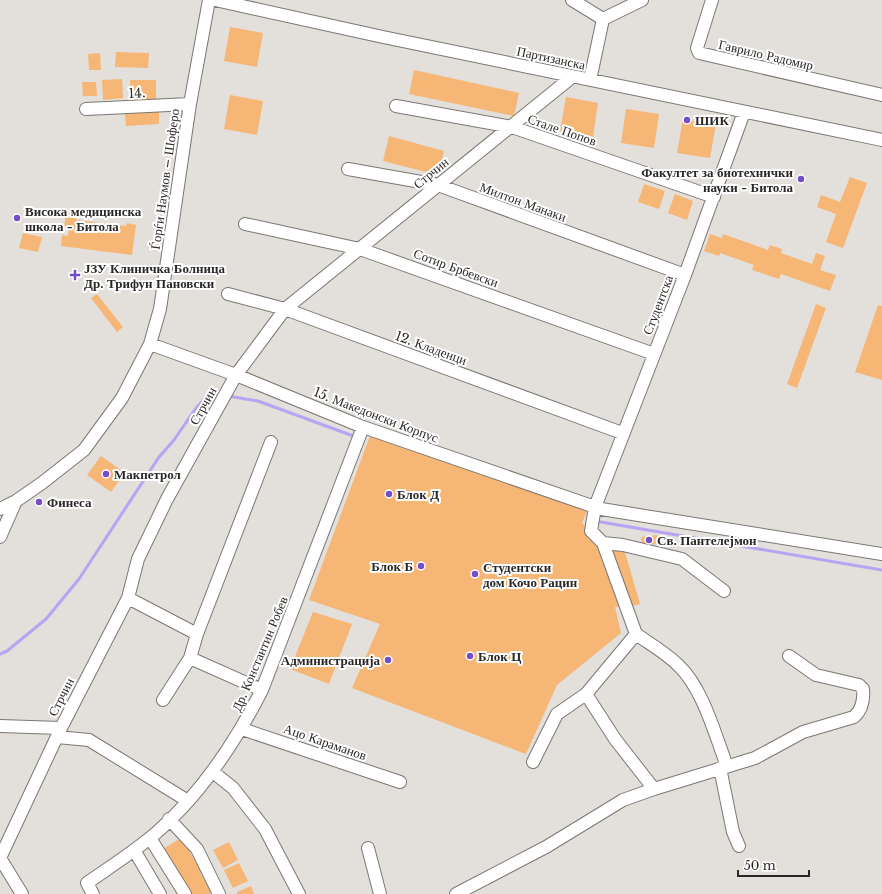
<svg xmlns="http://www.w3.org/2000/svg" width="882" height="894" font-family="'Libre Baskerville',serif">
	<rect width="100%" height="100%" fill="#e3dfdb"/>
	<g fill="none" stroke-linecap="round" stroke-linejoin="round">
		<path stroke="#b7a4f2" stroke-width="3" d="M 228,396 L 258,401 L 356,437
			M 595,521 L 882,570
			M 0,654 L 7,651 L 46,619 L 79,579 L 159,457 L 174,440 L 196,408 L 210,393 L 220,395"/>
	</g>
	<path fill="#f6b675" d="M 230,27 L 263,33 L 257,67 L 224,61 Z
		M 116,52 L 149,53 L 148,68 L 115,67 Z
		M 100,53 L 101,70 L 89,70 L 88,54 Z
		M 414,70 L 519,93 L 514,116 L 409,94 Z
		M 122,79 L 123,98 L 103,100 L 102,80 Z
		M 130,80 L 156,80 L 156,102 L 130,103 Z
		M 82,82 L 96,82 L 97,96 L 83,96 Z
		M 230,95 L 263,101 L 257,135 L 224,129 Z
		M 566,97 L 598,103 L 593,137 L 560,131 Z
		M 159,108 L 159,124 L 126,126 L 125,110 Z
		M 626,109 L 659,114 L 654,148 L 621,143 Z
		M 683,119 L 716,124 L 710,158 L 677,153 Z
		M 389,136 L 444,151 L 438,175 L 383,161 Z
		M 850,177 L 867,183 L 843,248 L 826,242 L 836,214 L 817,207 L 821,195 L 840,202 Z
		M 644,184 L 665,191 L 659,209 L 638,202 Z
		M 675,194 L 693,201 L 687,220 L 668,213 Z
		M 66,213 L 77,214 L 76,220 L 126,226 L 127,223 L 136,225 L 132,255 L 61,246 L 62,235 L 68,236 L 69,228 L 64,227 Z
		M 23,233 L 42,237 L 38,252 L 19,248 Z
		M 710,234 L 722,238 L 723,234 L 768,250 L 770,245 L 782,249 L 781,253 L 812,264 L 816,253 L 825,256 L 820,270 L 836,275 L 830,291 L 781,274 L 779,279 L 752,270 L 754,265 L 720,253 L 719,256 L 704,251 Z
		M 97,294 L 123,327 L 117,332 L 91,298 Z
		M 816,304 L 826,308 L 797,388 L 787,384 Z
		M 878,305 L 882,306 L 882,380 L 855,372 Z
		M 370,436 L 587,511 L 582,523 L 603,543 L 623,545 L 640,604 L 628,607 L 615,607 L 621,633 L 557,685 L 526,754 L 352,688 L 380,624 L 309,600 Z
		M 101,456 L 125,473 L 111,492 L 87,475 Z
		M 657,535 L 657,544 L 642,545 L 641,537 Z
		M 313,612 L 352,624 L 329,684 L 290,669 Z
		M 181,838 L 202,872 L 200,873 L 212,892 L 209,894 L 190,894 L 163,849 Z
		M 229,842 L 238,860 L 223,868 L 213,850 Z
		M 239,863 L 248,881 L 233,888 L 224,870 Z
		M 251,886 L 254,894 L 237,894 L 237,892 Z"/>
	<g fill="none" stroke-linecap="round" stroke-linejoin="round">
		<defs>
			<path id="minor" d="M 215,0 L 383,37 L 882,140
				M 572,0 L 603,19
				M 712,0 L 697,48 L 699,53 L 882,95
				M 603,19 L 642,0
				M 590,80 L 603,19
				M 396,106 L 512,127 L 714,197
				M 86,109 L 190,104
				M 348,169 L 438,185 L 685,275
				M 245,224 L 360,249 L 654,354
				M 228,294 L 285,309 L 622,433
				M 150,344 L 236,375 L 363,427 L 595,507
				M 595,508 L 882,554
				M 0,509 L 16,501 L 42,483 L 84,450 L 122,398 L 150,344 L 160,309 L 190,104 L 209,0
				M 0,537 L 16,501
				M 724,591 L 682,559 L 623,545 L 603,543 L 591,531 L 595,507 L 685,275 L 744,112
				M 128,598 L 197,634
				M 636,634 C 650,644 666,653 678,665 C 703,688 715,735 727,766
				M 190,658 L 262,690
				M 163,700 L 190,658 L 197,634 L 271,442
				M 0,726 L 61,728
				M 242,729 L 400,782
				M 57,737 L 89,740 L 188,801
				M 533,762 L 557,714 L 586,694
				M 720,768 L 733,832 L 739,846
				M 213,772 L 233,788 L 265,829 L 299,894
				M 654,789 L 755,758 L 803,732 L 854,717 C 862,710 864,700 863,689 L 859,685 L 816,675 L 789,656
				M 169,819 L 197,849 L 219,894
				M 150,838 L 185,894
				M 368,848 L 380,894
				M 134,850 L 160,894
				M 0,858 L 61,728 L 128,598 L 138,559 L 167,499 L 236,375 L 285,309 L 572,77
				M 0,858 L 22,894
				M 93,894 L 87,883 C 110,867 135,851 156,833 C 202,793 235,743 262,690 L 363,427
				M 456,894 L 546,847 L 623,800 L 654,789 L 615,739 L 586,694 L 636,634 L 603,543"/>
		</defs>
		<use href="#minor" stroke="#7b7773" stroke-width="14"/>
		<use href="#minor" stroke="#fff" stroke-width="12"/>
	</g>
	<g fill="#754ec7" stroke="#fff" stroke-width="1.5">
		<circle cx="687" cy="120" r="4"/>
		<circle cx="801" cy="179" r="4"/>
		<circle cx="17" cy="218" r="4"/>
		<path d="M73 269h4v4h4v4h-4v4h-4v-4h-4v-4h4z"/>
		<circle cx="106" cy="474" r="4"/>
		<circle cx="389" cy="494" r="4"/>
		<circle cx="39" cy="502" r="4"/>
		<circle cx="649" cy="540" r="4"/>
		<circle cx="421" cy="566" r="4"/>
		<circle cx="475" cy="574" r="4"/>
		<circle cx="470" cy="656" r="4"/>
		<circle cx="388" cy="660" r="4"/>
	</g>
	<g text-anchor="middle" dominant-baseline="central" stroke-width="4" stroke-linejoin="round" paint-order="stroke">
		<g font-size="13" fill="#2a2827" stroke="#fff">
			<text transform="translate(766 55) rotate(13)">Гаврило Радомир</text>
			<text transform="translate(551 58) rotate(12)">Партизанска</text>
			<text transform="translate(137 93) rotate(-3)">14.</text>
			<text transform="translate(562 130) rotate(19)">Стале Попов</text>
			<text transform="translate(431 173) rotate(-39)">Стрчин</text>
			<text transform="translate(165 179) rotate(-82)">Ѓорѓи Наумов – Шоферо</text>
			<text transform="translate(523 202) rotate(20)">Милтон Манаки</text>
			<text transform="translate(456 268) rotate(20)">Сотир Брбевски</text>
			<text transform="translate(658 305) rotate(-69)">Студентска</text>
			<text transform="translate(431 348) rotate(20)">12. Кладенци</text>
			<text transform="translate(203 406) rotate(-61)">Стрчин</text>
			<text transform="translate(376 415) rotate(21)">15. Македонски Корпус</text>
			<text transform="translate(260 654) rotate(-67)">Др. Константин Робев</text>
			<text transform="translate(61 697) rotate(-63)">Стрчин</text>
			<text transform="translate(325 742) rotate(19)">Ацо Караманов</text>
		</g>
		<g font-size="13" font-weight="bold" fill="#2a2827" stroke="#fff" text-anchor="start">
			<text x="695" y="120">ШИК</text>
			<text x="793" y="172" text-anchor="end">Факултет за биотехнички<tspan x="793" dy="15">науки - Битола</tspan></text>
			<text x="25" y="211">Висока медицинска<tspan x="25" dy="15">школа - Битола</tspan></text>
			<text x="84" y="268">ЈЗУ Клиничка Болница<tspan x="84" dy="15">Др. Трифун Пановски</tspan></text>
			<text x="114" y="474">Макпетрол</text>
			<text x="397" y="494">Блок Д</text>
			<text x="47" y="502">Финеса</text>
			<text x="657" y="540">Св. Пантелејмон</text>
			<text x="413" y="566" text-anchor="end">Блок Б</text>
			<text x="483" y="567">Студентски<tspan x="483" dy="15">дом Кочо Рацин</tspan></text>
			<text x="478" y="656">Блок Ц</text>
			<text x="380" y="660" text-anchor="end">Администрација</text>
		</g>
	</g>
	<path d="M738 870v6h71v-6" fill="none" stroke="#2a2827" stroke-width="2"/>
	<text x="744" y="870" font-size="12" fill="#2a2827" stroke="#ffffff" stroke-width="3" paint-order="stroke">50 m</text>
</svg>
